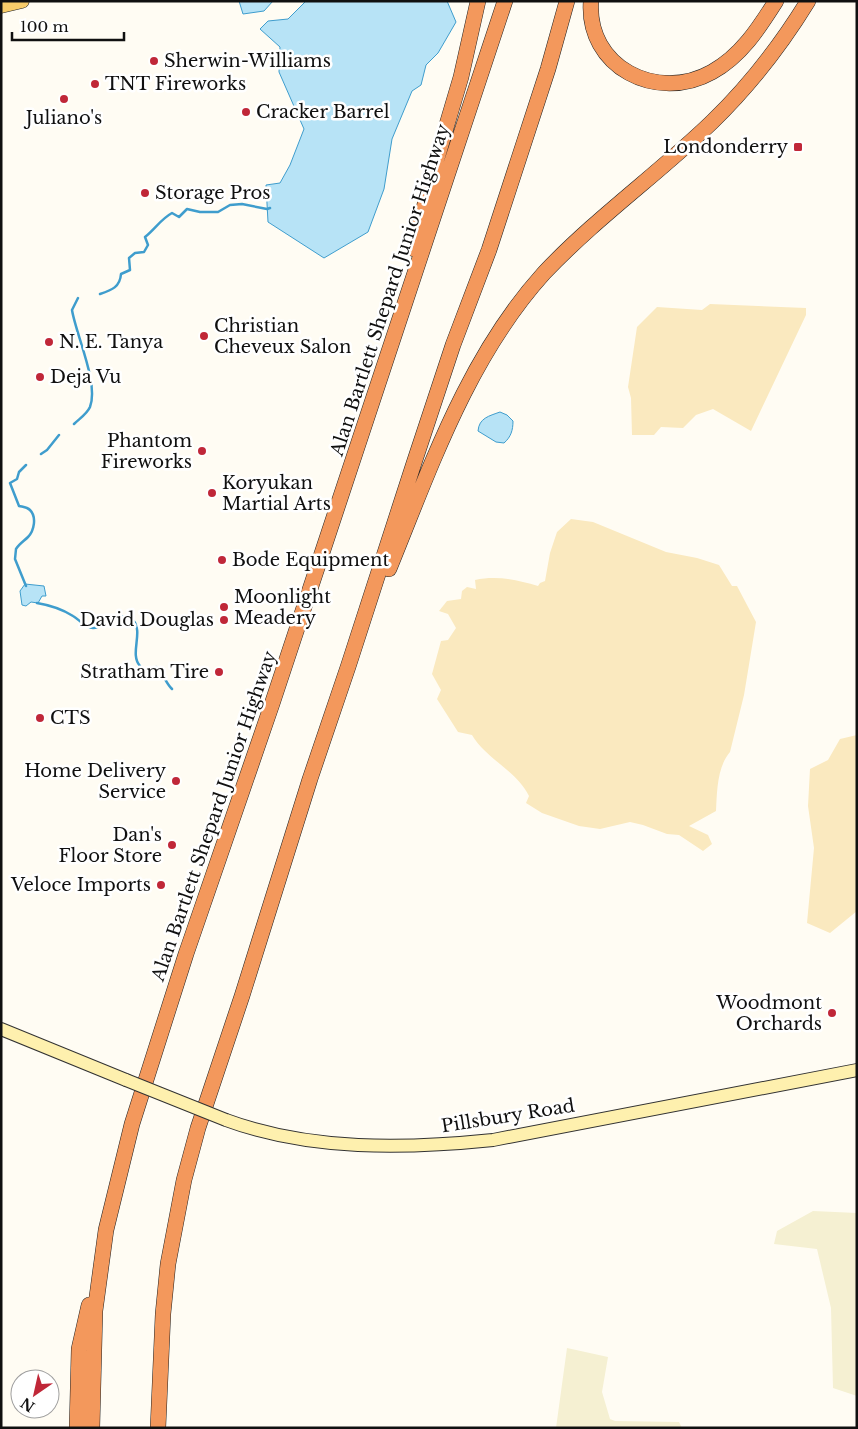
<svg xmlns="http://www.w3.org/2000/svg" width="858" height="1429" font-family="'Libre Baskerville',serif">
	<rect width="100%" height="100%" fill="#fffcf3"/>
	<path fill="#f5f0d2" d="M 813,1211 L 857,1213 L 857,1396 L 833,1388 L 831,1308 L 817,1249 L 774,1244 L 777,1231 Z
		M 567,1348 L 608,1357 L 602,1392 L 610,1419 L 615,1421 L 679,1422 L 682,1428 L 556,1428 Z"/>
	<path fill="#fae9bf" d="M 710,304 L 806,308 L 806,315 L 751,431 L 713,409 L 696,415 L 683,428 L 661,427 L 654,435 L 632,435 L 631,398 L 628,387 L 637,327 L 657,307 L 702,310 Z
		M 571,519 L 593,522 L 666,552 L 697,558 L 719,565 L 732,586 L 737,586 L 756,622 L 744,695 L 730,752 C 717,767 717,792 716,811 L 689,826 L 708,835 L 712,844 L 703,851 L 679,835 L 667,834 L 643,825 L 630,822 L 600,829 L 579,826 L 542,813 L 526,803 L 529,796 C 516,770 486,759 472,735 L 458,732 L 437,699 L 441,690 L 432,674 L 441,641 L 448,640 L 456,628 L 448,614 L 439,611 L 447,601 L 461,599 L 462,591 L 467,587 L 476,589 L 475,580 C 497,575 517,580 538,586 L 540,583 L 545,581 L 550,553 L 557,532 Z
		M 857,735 L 857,911 L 830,933 L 807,923 L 814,848 L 808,806 L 810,769 L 828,760 L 840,739 Z"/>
	<path fill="#b7e3f6" stroke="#3f9dcd" d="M 239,1 L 273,1 L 264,11 L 243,14 Z
		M 306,1 L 447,1 L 456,22 L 438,53 L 426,65 L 421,85 L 412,91 L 392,139 L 384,189 L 368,232 L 324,258 L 268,222 L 266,185 L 280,183 L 290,165 L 304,129 L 279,72 L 280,47 L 260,29 L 268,21 L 288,19 Z
		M 500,412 L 507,415 L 513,421 C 513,430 511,437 504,443 L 496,442 L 478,431 C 479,418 489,416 500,412 Z
		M 25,584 L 44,586 L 46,596 L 42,596 L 38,603 L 31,602 L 26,606 L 22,605 L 20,591 Z"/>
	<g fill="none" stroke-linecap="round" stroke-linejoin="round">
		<path stroke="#3f9dcd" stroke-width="2.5" d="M 100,294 C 112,290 120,287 121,274 L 130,270 L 129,258 L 135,253 L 144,252 L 148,245 L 145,237 C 155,229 161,219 172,213 L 179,217 L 187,209 L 200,212 L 218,212 L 230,205 L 242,204 L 267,209 L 270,208
			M 74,424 C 79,419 87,414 90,407 C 99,383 76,335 72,310 L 78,298
			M 41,454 L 47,450 L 59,435
			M 26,465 L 19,472 L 17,479 L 10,483 L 19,506 C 23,507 27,507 30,510 C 37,517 34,531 28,537 C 24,541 19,544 16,549 L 15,559 L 26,586
			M 37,603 C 49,605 62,609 73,616 C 80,620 85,628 93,628 C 105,628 121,608 133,620 C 144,632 129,654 140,666
			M 156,667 C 164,674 165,682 172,689"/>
		<defs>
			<path id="secondary" d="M 1,1029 L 126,1080
				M 226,1120 C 310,1151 405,1149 493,1140 L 857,1070"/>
			<path id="primary" d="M 1,6 L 22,1"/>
			<path id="highway" d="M 591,1 C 586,67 657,103 712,72 C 741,56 759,28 776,1
				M 414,249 L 432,175 L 461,77 L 478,1
				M 389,569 C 431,466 468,357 544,273 C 596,218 658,174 712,122 C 749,86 781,45 808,1
				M 77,1428 L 79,1349 L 89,1305
				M 92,1428 L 95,1311 L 106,1230 L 132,1124 L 186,954 L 272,704 L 505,1
				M 158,1428 L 163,1314 L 168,1264 L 184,1180 L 198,1128 L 242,996 L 310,779 L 348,667 L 414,463 L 453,345 L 489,250 L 548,69 L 567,1"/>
		</defs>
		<use href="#secondary" stroke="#323232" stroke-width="14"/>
		<use href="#primary" stroke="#212121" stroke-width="15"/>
		<use href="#highway" stroke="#212121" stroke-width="16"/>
		<use href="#secondary" stroke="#fef0ae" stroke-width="12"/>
		<use href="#primary" stroke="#f7cc6a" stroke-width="14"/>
		<use href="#highway" stroke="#f3985c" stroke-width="15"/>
		<defs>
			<path id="secondary-bridge" d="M 126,1080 L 226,1120"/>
		</defs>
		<use href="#secondary-bridge" stroke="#323232" stroke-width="14" stroke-linecap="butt"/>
		<use href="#secondary-bridge" stroke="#fef0ae" stroke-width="12"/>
	</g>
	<g fill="#c02738" stroke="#fff" stroke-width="2">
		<circle cx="154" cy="61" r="5"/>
		<circle cx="95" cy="84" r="5"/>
		<circle cx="64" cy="99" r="5"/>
		<circle cx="246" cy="112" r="5"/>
		<rect x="793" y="142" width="10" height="10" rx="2.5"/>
		<circle cx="145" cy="193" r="5"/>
		<circle cx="204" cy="336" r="5"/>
		<circle cx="49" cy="342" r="5"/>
		<circle cx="40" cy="377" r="5"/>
		<circle cx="202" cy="451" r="5"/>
		<circle cx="212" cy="493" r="5"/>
		<circle cx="222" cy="560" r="5"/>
		<circle cx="224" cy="607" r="5"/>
		<circle cx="224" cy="620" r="5"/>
		<circle cx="219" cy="672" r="5"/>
		<circle cx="40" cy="718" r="5"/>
		<circle cx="176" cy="781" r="5"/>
		<circle cx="172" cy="845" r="5"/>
		<circle cx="161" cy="885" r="5"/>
		<circle cx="832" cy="1013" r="5"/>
	</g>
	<g text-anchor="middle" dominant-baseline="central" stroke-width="5" stroke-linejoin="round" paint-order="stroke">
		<g font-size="18" fill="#101010" stroke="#fff" text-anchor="start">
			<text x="164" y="61">Sherwin-Williams</text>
			<text x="105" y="84">TNT Fireworks</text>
			<text x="256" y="112">Cracker Barrel</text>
			<text x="64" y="118" text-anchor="middle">Juliano's</text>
			<text x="788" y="147" text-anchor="end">Londonderry</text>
			<text x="155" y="193">Storage Pros</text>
			<text x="214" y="326">Christian<tspan x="214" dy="21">Cheveux Salon</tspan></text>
			<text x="59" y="342">N. E. Tanya</text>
			<text x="50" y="377">Deja Vu</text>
			<text x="192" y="441" text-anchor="end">Phantom<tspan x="192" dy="21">Fireworks</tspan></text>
			<text x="222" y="483">Koryukan<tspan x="222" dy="21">Martial Arts</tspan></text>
			<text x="232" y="560">Bode Equipment</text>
			<text x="234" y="597">Moonlight<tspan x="234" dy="21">Meadery</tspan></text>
			<text x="214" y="620" text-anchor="end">David Douglas</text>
			<text x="209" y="672" text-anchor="end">Stratham Tire</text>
			<text x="50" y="718">CTS</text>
			<text x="166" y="771" text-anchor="end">Home Delivery<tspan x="166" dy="21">Service</tspan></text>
			<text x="162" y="835" text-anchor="end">Dan's<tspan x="162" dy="21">Floor Store</tspan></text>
			<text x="151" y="885" text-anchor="end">Veloce Imports</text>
			<text x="822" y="1003" text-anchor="end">Woodmont<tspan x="822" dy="21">Orchards</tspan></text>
		</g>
		<g font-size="18" fill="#101010" stroke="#fff">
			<text transform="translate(390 290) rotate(-72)">Alan Bartlett Shepard Junior Highway</text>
			<text transform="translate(214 816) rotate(-71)">Alan Bartlett Shepard Junior Highway</text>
			<text transform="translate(508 1116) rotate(-9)">Pillsbury Road</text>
		</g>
	</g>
	<rect width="858" height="1429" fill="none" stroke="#101010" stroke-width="5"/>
	<g transform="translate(35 1394) rotate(214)"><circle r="24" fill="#ffffff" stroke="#9f9f9f"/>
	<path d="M0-4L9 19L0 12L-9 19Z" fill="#c02738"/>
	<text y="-8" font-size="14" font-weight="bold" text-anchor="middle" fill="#101010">N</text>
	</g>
	<path d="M12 32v8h112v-8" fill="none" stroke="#101010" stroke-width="2.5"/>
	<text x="20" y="32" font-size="15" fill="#101010" stroke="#ffffff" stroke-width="4" paint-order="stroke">100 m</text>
</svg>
